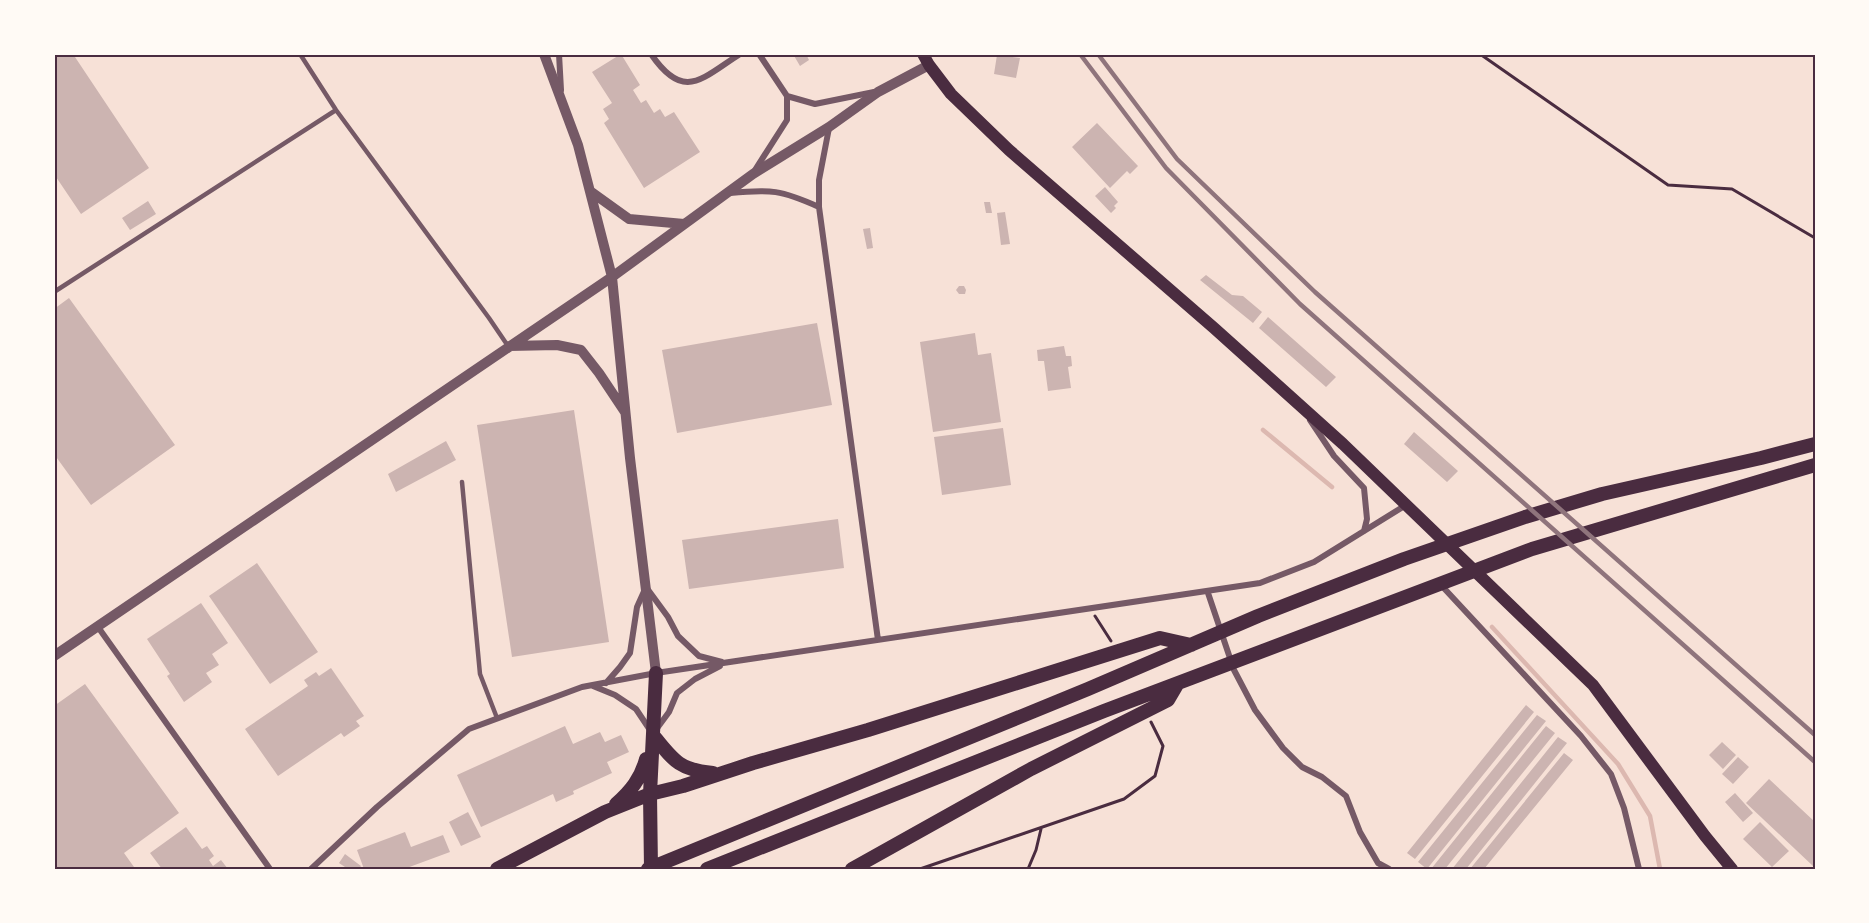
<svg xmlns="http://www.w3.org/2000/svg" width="1869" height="923" font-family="'Public Sans',sans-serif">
	<rect width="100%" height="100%" fill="#f7e1d7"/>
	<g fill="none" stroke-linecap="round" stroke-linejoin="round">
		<path stroke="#dcb8b0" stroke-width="4.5" d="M 1263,430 L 1332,487
			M 1492,627 L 1618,764 L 1650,816 L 1660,869"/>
	</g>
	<path fill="#ccb4b1" d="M 54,54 L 73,54 L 149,168 L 81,214 L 54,174 Z
		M 621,54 L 640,85 L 633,90 L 641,103 L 646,100 L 654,113 L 660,109 L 665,117 L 674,112 L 700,152 L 644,188 L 604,123 L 609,119 L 603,109 L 612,103 L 592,72 Z
		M 793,54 L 806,54 L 809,60 L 800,66 Z
		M 997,55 L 1020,58 L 1016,78 L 994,74 Z
		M 1097,123 L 1138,166 L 1130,174 L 1127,171 L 1110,188 L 1072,147 Z
		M 1105,187 L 1118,202 L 1114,206 L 1116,208 L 1111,213 L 1095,196 Z
		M 148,201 L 156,214 L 130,230 L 122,218 Z
		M 984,202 L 990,202 L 992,213 L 986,213 Z
		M 1005,212 L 1010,244 L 1001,245 L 997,213 Z
		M 870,228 L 873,248 L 867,249 L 863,229 Z
		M 1206,275 L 1232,295 L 1243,296 L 1262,312 L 1253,323 L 1200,280 Z
		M 959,286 L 964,286 L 966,290 L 965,294 L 959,294 L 956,290 Z
		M 69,298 L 175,445 L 91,505 L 54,454 L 54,309 Z
		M 1268,317 L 1336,377 L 1326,387 L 1259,328 Z
		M 817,323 L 832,405 L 677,433 L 662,350 Z
		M 975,333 L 978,355 L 991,353 L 1001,422 L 933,432 L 920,342 Z
		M 1064,346 L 1066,356 L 1071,356 L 1072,366 L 1068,367 L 1071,388 L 1048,391 L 1044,361 L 1038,361 L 1037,350 Z
		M 574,410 L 609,642 L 512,657 L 477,425 Z
		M 1003,428 L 1011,485 L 942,495 L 934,437 Z
		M 1414,432 L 1458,471 L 1447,482 L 1404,444 Z
		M 446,441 L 456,460 L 396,492 L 388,474 Z
		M 838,519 L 844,568 L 689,589 L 682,540 Z
		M 257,563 L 318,652 L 270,684 L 209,596 Z
		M 201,603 L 228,643 L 212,654 L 219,665 L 206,673 L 212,682 L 184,702 L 167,676 L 170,674 L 147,639 Z
		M 331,668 L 364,716 L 356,721 L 360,726 L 344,737 L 341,733 L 278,776 L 245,729 L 308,686 L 304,680 L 316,672 L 319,676 Z
		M 85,684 L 179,813 L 124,853 L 134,867 L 131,869 L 54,869 L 54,706 Z
		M 1526,705 L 1534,712 L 1415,859 L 1407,853 Z
		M 1537,715 L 1546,721 L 1427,869 L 1418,862 Z
		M 565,726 L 573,744 L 600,732 L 605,742 L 621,735 L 629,752 L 607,762 L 612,773 L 573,791 L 574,794 L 556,802 L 553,794 L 481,827 L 457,775 Z
		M 1546,726 L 1555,733 L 1445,869 L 1431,869 Z
		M 1558,737 L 1567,743 L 1466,869 L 1452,869 Z
		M 1722,742 L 1736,755 L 1723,769 L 1709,755 Z
		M 1564,753 L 1573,760 L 1484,869 L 1470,869 Z
		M 1738,757 L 1749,767 L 1733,784 L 1722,774 Z
		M 1769,779 L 1815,822 L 1813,866 L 1746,803 Z
		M 1735,793 L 1753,813 L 1743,822 L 1725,802 Z
		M 468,812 L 481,837 L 461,846 L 449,822 Z
		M 1760,822 L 1789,851 L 1772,867 L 1743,839 Z
		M 186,827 L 202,849 L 207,846 L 214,856 L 209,860 L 213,866 L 221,860 L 228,869 L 162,869 L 150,853 Z
		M 405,832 L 411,847 L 443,835 L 450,852 L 404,869 L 364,869 L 357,850 Z
		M 345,854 L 361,866 L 359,869 L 348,869 L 339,863 Z"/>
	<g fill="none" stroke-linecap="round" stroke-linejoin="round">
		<path stroke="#4a2c40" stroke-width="3" d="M 1480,54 L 1668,185 L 1732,189 L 1815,238
			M 1095,616 L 1111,641
			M 920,869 L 1124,799 L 1155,776 L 1163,746 L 1151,722
			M 1028,869 L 1036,850 L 1041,829"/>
		<path stroke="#755966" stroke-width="4.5" d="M 300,54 L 336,110 L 489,318 L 508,346
			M 54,292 L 336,110
			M 462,482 L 480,674 L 497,718"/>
		<path stroke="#755966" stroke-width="6" d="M 559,54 L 561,90
			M 651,54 C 684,102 701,79 740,54
			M 759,54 L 787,96
			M 787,96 L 815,104 L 874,92
			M 755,170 L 787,120 L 787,96
			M 730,193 C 771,189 781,190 819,207 L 819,180 L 829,128
			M 819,207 L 878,640
			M 1310,420 L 1334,456 L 1364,488 L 1367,519 L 1364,531
			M 1441,585 L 1581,736 L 1611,774 L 1624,808 L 1639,869
			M 1208,593 L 1234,670 L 1255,710 L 1283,748 L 1302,767 L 1322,777 L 1346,796 L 1360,832 L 1378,863 L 1389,869
			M 98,627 L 270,869
			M 606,683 L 620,667 L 630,653 L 637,607 L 646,587 L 668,617 L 678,636 L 699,656 L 722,662
			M 593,686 L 615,695 L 636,709 L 650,730
			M 655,731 L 669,712 L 677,693 L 695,679 L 720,666
			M 311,869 L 377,807 L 469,729 L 582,687 L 656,673 L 1260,583 L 1314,562 L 1406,505"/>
		<path stroke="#755966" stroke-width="10" d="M 544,54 L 578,145 L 612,277 L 630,458 L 656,673
			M 590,191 L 629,219 L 684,224
			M 509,346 L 557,345 L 581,350 L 599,373 L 625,412
			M 54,656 L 612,277 L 753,174 L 829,127 L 878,92 L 929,65"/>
		<path stroke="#4a2c40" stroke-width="12" d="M 923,54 L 929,65 L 951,94 L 1009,150 L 1214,328 L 1343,444 L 1593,685 L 1705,836 L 1732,869"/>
		<path stroke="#4a2c40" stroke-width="14" d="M 653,735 C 673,760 679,770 713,773
			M 616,804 C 631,791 641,778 646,759
			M 497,869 L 605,812 L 650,794 L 683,786 L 753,763 L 868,730 L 1160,638 L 1191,645
			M 648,869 L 1088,689 L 1258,616 L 1404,559 L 1525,517 L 1602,494 L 1761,458 L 1815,444
			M 651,869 L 650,794 L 656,673
			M 707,869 L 1104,711 L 1532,549 L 1815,465
			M 852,869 L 1031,769 L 1168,700 L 1178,683"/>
		<path stroke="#8f747c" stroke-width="4.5" d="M 1080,54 L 1166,168 L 1300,304 L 1815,762
			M 1098,54 L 1177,159 L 1315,292 L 1815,735"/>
	</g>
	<rect width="1869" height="923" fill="none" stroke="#fffaf5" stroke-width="111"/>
	<rect x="56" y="56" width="1758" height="812" fill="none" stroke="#4a2c40" stroke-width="2"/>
</svg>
